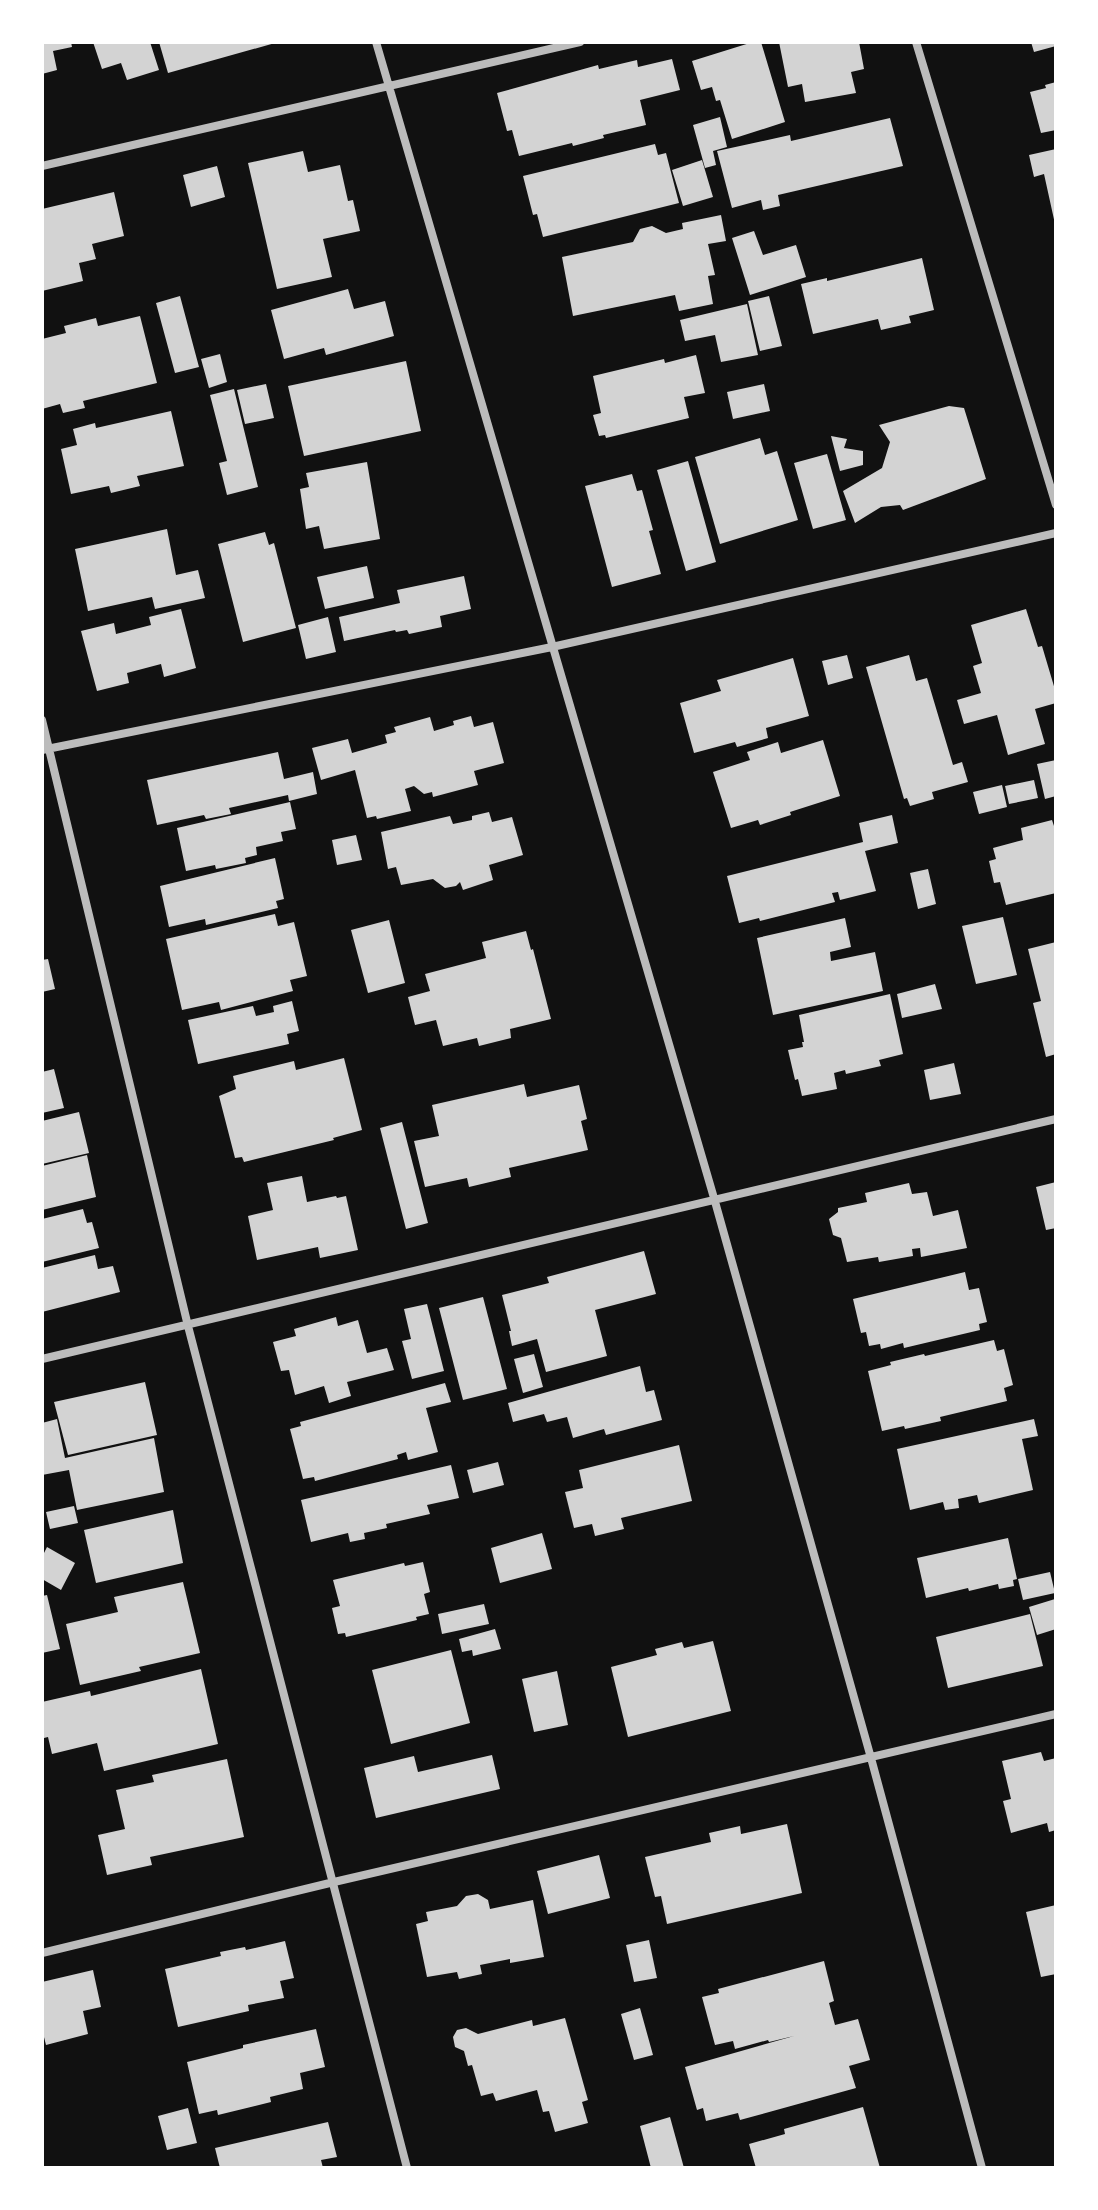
<svg xmlns="http://www.w3.org/2000/svg" width="1098" height="2210" font-family="Ubuntu,sans-serif">
	<rect width="100%" height="100%" fill="#111"/>
	<path fill="#d3d3d3" d="M 42,42 L 71,42 L 72,47 L 53,51 L 57,70 L 42,74 Z
		M 93,42 L 139,42 L 140,44 L 150,42 L 159,70 L 127,80 L 121,63 L 102,69 Z
		M 159,42 L 275,42 L 275,43 L 168,73 Z
		M 753,42 L 761,42 L 785,122 L 732,139 L 720,100 L 716,101 L 712,87 L 701,90 L 692,61 Z
		M 779,42 L 859,42 L 864,69 L 851,72 L 856,93 L 805,102 L 802,84 L 788,87 Z
		M 1031,42 L 1056,42 L 1056,46 L 1034,52 Z
		M 672,59 L 680,90 L 640,100 L 646,125 L 603,135 L 604,138 L 573,146 L 572,143 L 519,156 L 512,130 L 507,131 L 497,93 L 598,65 L 599,69 L 637,60 L 638,67 Z
		M 1056,82 L 1056,130 L 1041,133 L 1030,92 L 1046,88 L 1045,85 Z
		M 720,117 L 727,147 L 713,151 L 716,165 L 705,168 L 693,125 Z
		M 890,118 L 903,166 L 778,195 L 780,206 L 763,210 L 761,200 L 732,208 L 717,151 L 790,135 L 791,141 Z
		M 655,144 L 658,155 L 666,153 L 679,203 L 543,237 L 537,214 L 533,215 L 523,176 Z
		M 1056,149 L 1056,224 L 1055,224 L 1044,174 L 1034,177 L 1029,155 Z
		M 303,151 L 308,172 L 340,165 L 348,201 L 353,200 L 360,231 L 323,239 L 332,277 L 277,289 L 248,163 Z
		M 702,160 L 713,197 L 683,206 L 672,170 Z
		M 217,166 L 225,197 L 191,207 L 183,175 Z
		M 114,192 L 124,236 L 92,244 L 96,259 L 79,263 L 83,281 L 42,291 L 42,209 Z
		M 721,215 L 726,241 L 708,244 L 715,275 L 708,276 L 713,304 L 679,311 L 675,295 L 573,316 L 562,257 L 633,242 L 640,229 L 652,226 L 666,233 L 683,229 L 682,223 Z
		M 754,231 L 763,255 L 796,245 L 806,277 L 750,295 L 732,238 Z
		M 922,258 L 934,310 L 909,316 L 911,323 L 881,330 L 878,319 L 813,334 L 801,284 L 827,278 L 827,281 Z
		M 348,289 L 354,309 L 385,301 L 394,336 L 326,355 L 324,348 L 284,359 L 271,310 Z
		M 180,296 L 199,367 L 175,373 L 156,303 Z
		M 769,296 L 782,346 L 760,351 L 748,301 Z
		M 747,304 L 758,355 L 721,362 L 715,335 L 685,341 L 680,320 Z
		M 140,316 L 157,383 L 83,401 L 85,408 L 63,413 L 60,404 L 42,409 L 42,339 L 66,333 L 64,326 L 96,318 L 98,326 Z
		M 220,354 L 227,382 L 209,388 L 201,359 Z
		M 696,355 L 705,393 L 684,397 L 689,418 L 606,438 L 605,435 L 599,436 L 593,415 L 601,413 L 593,376 L 664,359 L 665,363 Z
		M 406,361 L 421,431 L 304,456 L 288,386 Z
		M 266,384 L 274,418 L 245,424 L 237,390 Z
		M 764,384 L 770,411 L 733,419 L 727,392 Z
		M 234,389 L 258,487 L 227,495 L 219,463 L 227,461 L 210,395 Z
		M 949,406 L 964,408 L 986,479 L 903,510 L 900,505 L 881,507 L 855,523 L 843,491 L 882,468 L 890,442 L 879,425 Z
		M 171,411 L 184,466 L 137,476 L 140,486 L 111,493 L 109,486 L 71,494 L 61,449 L 77,445 L 73,429 L 95,423 L 96,428 Z
		M 831,436 L 847,439 L 844,448 L 863,451 L 863,465 L 840,471 Z
		M 760,438 L 765,455 L 777,451 L 798,520 L 720,544 L 695,457 Z
		M 827,454 L 846,520 L 813,529 L 794,463 Z
		M 688,461 L 716,562 L 686,571 L 657,470 Z
		M 367,462 L 380,539 L 324,549 L 319,526 L 306,529 L 300,489 L 309,487 L 306,473 Z
		M 632,474 L 637,491 L 642,490 L 653,530 L 649,531 L 661,574 L 612,587 L 585,486 Z
		M 167,529 L 176,575 L 198,570 L 205,598 L 155,609 L 152,597 L 88,611 L 75,549 Z
		M 265,532 L 269,545 L 274,543 L 296,628 L 243,642 L 218,544 Z
		M 367,566 L 374,598 L 325,609 L 317,577 Z
		M 464,576 L 471,609 L 440,616 L 442,627 L 409,634 L 407,630 L 396,632 L 395,630 L 344,641 L 339,617 L 400,603 L 397,590 Z
		M 181,609 L 196,668 L 164,677 L 161,664 L 127,673 L 129,683 L 97,691 L 81,631 L 114,623 L 116,634 L 151,625 L 149,617 Z
		M 1026,609 L 1038,647 L 1042,646 L 1056,693 L 1056,703 L 1035,709 L 1045,744 L 1008,755 L 997,715 L 964,724 L 957,700 L 981,693 L 973,666 L 982,663 L 971,625 Z
		M 328,617 L 336,652 L 306,659 L 298,625 Z
		M 847,655 L 853,678 L 828,685 L 822,661 Z
		M 909,655 L 916,681 L 927,678 L 953,765 L 962,762 L 968,782 L 932,792 L 934,799 L 910,806 L 907,798 L 904,799 L 866,667 Z
		M 793,658 L 809,716 L 766,728 L 768,738 L 737,747 L 735,742 L 694,753 L 680,703 L 721,691 L 717,680 Z
		M 471,716 L 474,727 L 493,722 L 504,763 L 474,771 L 478,785 L 433,797 L 432,792 L 424,794 L 414,786 L 405,789 L 411,811 L 377,819 L 376,816 L 367,818 L 355,770 L 321,780 L 312,748 L 348,739 L 352,753 L 387,743 L 385,735 L 396,732 L 394,727 L 430,717 L 434,731 L 454,725 L 453,721 Z
		M 823,740 L 840,796 L 790,812 L 791,815 L 760,825 L 758,820 L 731,828 L 713,772 L 750,760 L 747,752 L 778,742 L 781,753 Z
		M 278,752 L 284,779 L 313,772 L 317,794 L 289,801 L 288,795 L 229,808 L 231,814 L 206,819 L 204,815 L 157,825 L 147,780 Z
		M 1056,760 L 1056,796 L 1045,799 L 1037,764 Z
		M 1034,780 L 1038,798 L 1009,804 L 1005,786 Z
		M 1002,785 L 1007,807 L 979,814 L 973,792 Z
		M 290,802 L 296,829 L 281,832 L 283,841 L 256,847 L 257,855 L 245,858 L 246,863 L 216,869 L 215,865 L 186,871 L 177,828 Z
		M 489,812 L 492,822 L 512,817 L 523,855 L 489,865 L 493,880 L 463,890 L 460,882 L 456,886 L 445,888 L 433,879 L 401,885 L 396,867 L 388,869 L 381,832 L 450,816 L 453,824 L 472,820 L 472,816 Z
		M 892,815 L 898,843 L 865,851 L 876,891 L 840,900 L 838,892 L 832,893 L 835,902 L 760,921 L 759,918 L 739,923 L 727,876 L 863,842 L 859,823 Z
		M 1052,820 L 1054,826 L 1056,826 L 1056,893 L 1006,905 L 1000,882 L 994,883 L 989,861 L 996,859 L 993,848 L 1023,840 L 1021,828 Z
		M 356,835 L 362,860 L 337,865 L 332,840 Z
		M 275,858 L 284,899 L 276,901 L 278,908 L 206,925 L 205,919 L 169,927 L 160,886 Z
		M 928,869 L 936,904 L 918,909 L 910,873 Z
		M 275,914 L 278,926 L 294,922 L 307,976 L 290,980 L 293,991 L 221,1010 L 219,1002 L 182,1010 L 166,939 Z
		M 1003,917 L 1017,975 L 976,984 L 962,926 Z
		M 845,918 L 851,947 L 830,952 L 831,961 L 875,952 L 883,991 L 773,1015 L 757,938 Z
		M 389,920 L 405,983 L 368,993 L 351,930 Z
		M 526,931 L 531,950 L 533,949 L 551,1019 L 510,1029 L 511,1038 L 479,1046 L 477,1038 L 443,1046 L 436,1020 L 415,1025 L 408,997 L 430,991 L 425,974 L 486,958 L 482,942 Z
		M 1056,942 L 1056,1054 L 1046,1057 L 1033,1003 L 1041,1001 L 1028,949 Z
		M 48,959 L 55,989 L 42,992 L 42,960 Z
		M 935,984 L 942,1009 L 902,1018 L 897,994 Z
		M 890,994 L 903,1054 L 879,1060 L 881,1066 L 846,1074 L 845,1070 L 834,1073 L 837,1089 L 802,1096 L 798,1079 L 795,1080 L 788,1050 L 803,1047 L 802,1042 L 804,1042 L 799,1015 Z
		M 292,1001 L 299,1031 L 287,1034 L 289,1044 L 198,1064 L 188,1020 L 253,1006 L 256,1016 L 274,1012 L 273,1006 Z
		M 344,1058 L 362,1130 L 333,1138 L 334,1140 L 244,1162 L 242,1157 L 235,1158 L 219,1096 L 236,1089 L 233,1076 L 294,1061 L 296,1070 Z
		M 954,1063 L 961,1094 L 930,1100 L 924,1070 Z
		M 54,1069 L 64,1108 L 42,1113 L 42,1072 Z
		M 524,1084 L 527,1097 L 579,1085 L 587,1119 L 581,1121 L 588,1150 L 509,1168 L 511,1177 L 469,1187 L 467,1178 L 425,1187 L 414,1141 L 439,1136 L 432,1105 Z
		M 79,1112 L 89,1153 L 42,1164 L 42,1121 Z
		M 402,1122 L 428,1223 L 406,1229 L 380,1128 Z
		M 87,1155 L 96,1197 L 42,1210 L 42,1166 Z
		M 302,1176 L 307,1202 L 336,1196 L 337,1198 L 346,1196 L 358,1250 L 320,1258 L 318,1247 L 257,1260 L 248,1216 L 273,1210 L 267,1183 Z
		M 1056,1182 L 1056,1228 L 1046,1230 L 1036,1187 Z
		M 909,1183 L 912,1194 L 927,1192 L 933,1216 L 958,1210 L 967,1248 L 921,1257 L 920,1248 L 912,1249 L 913,1256 L 879,1262 L 878,1257 L 847,1262 L 841,1238 L 833,1235 L 829,1219 L 838,1212 L 838,1208 L 867,1202 L 865,1193 Z
		M 83,1209 L 87,1223 L 92,1222 L 99,1248 L 42,1262 L 42,1219 Z
		M 644,1251 L 656,1294 L 595,1310 L 607,1356 L 546,1372 L 537,1339 L 512,1346 L 509,1331 L 511,1331 L 502,1295 L 549,1283 L 547,1277 Z
		M 95,1255 L 98,1269 L 113,1266 L 120,1292 L 42,1312 L 42,1268 Z
		M 965,1272 L 969,1290 L 979,1288 L 987,1322 L 979,1324 L 980,1330 L 904,1348 L 903,1343 L 881,1349 L 880,1344 L 869,1346 L 866,1332 L 861,1333 L 853,1299 Z
		M 483,1297 L 507,1389 L 463,1400 L 439,1308 Z
		M 427,1304 L 444,1371 L 412,1379 L 402,1341 L 411,1339 L 404,1309 Z
		M 336,1317 L 338,1326 L 358,1320 L 367,1353 L 387,1348 L 394,1370 L 347,1382 L 351,1396 L 329,1403 L 324,1386 L 295,1395 L 289,1370 L 281,1371 L 273,1342 L 296,1336 L 294,1329 Z
		M 994,1340 L 997,1351 L 1004,1349 L 1013,1385 L 1004,1388 L 1007,1401 L 940,1417 L 941,1421 L 905,1429 L 904,1426 L 882,1431 L 868,1371 L 891,1365 L 890,1362 L 924,1354 L 925,1356 Z
		M 534,1354 L 543,1387 L 523,1393 L 514,1359 Z
		M 640,1366 L 646,1392 L 654,1390 L 662,1420 L 606,1435 L 604,1429 L 573,1438 L 567,1417 L 547,1422 L 544,1414 L 513,1422 L 508,1403 Z
		M 145,1382 L 157,1435 L 68,1455 L 54,1402 Z
		M 445,1383 L 451,1402 L 426,1408 L 438,1452 L 408,1460 L 406,1452 L 397,1455 L 398,1459 L 315,1481 L 314,1477 L 303,1479 L 290,1429 L 301,1426 L 300,1422 Z
		M 57,1419 L 65,1458 L 154,1438 L 164,1492 L 77,1510 L 69,1470 L 42,1475 L 42,1423 Z
		M 1034,1419 L 1038,1436 L 1022,1439 L 1033,1490 L 979,1503 L 977,1495 L 958,1499 L 959,1508 L 945,1510 L 943,1502 L 910,1510 L 897,1449 Z
		M 679,1445 L 692,1501 L 621,1518 L 624,1529 L 595,1536 L 592,1524 L 574,1528 L 565,1492 L 583,1488 L 579,1470 Z
		M 498,1462 L 504,1485 L 473,1493 L 467,1470 Z
		M 451,1465 L 459,1498 L 427,1505 L 430,1514 L 386,1524 L 387,1528 L 364,1533 L 365,1539 L 350,1542 L 348,1533 L 311,1542 L 301,1500 Z
		M 74,1506 L 78,1523 L 50,1529 L 46,1512 Z
		M 173,1510 L 183,1563 L 96,1583 L 84,1530 Z
		M 542,1533 L 552,1569 L 500,1583 L 491,1548 Z
		M 1008,1538 L 1017,1579 L 1013,1580 L 1014,1586 L 999,1589 L 998,1584 L 969,1591 L 968,1588 L 926,1598 L 917,1558 Z
		M 47,1547 L 75,1563 L 61,1590 L 42,1579 L 42,1557 Z
		M 423,1562 L 430,1592 L 424,1594 L 429,1614 L 416,1617 L 417,1620 L 346,1637 L 345,1633 L 338,1634 L 332,1608 L 340,1606 L 333,1580 L 404,1563 L 405,1566 Z
		M 1050,1572 L 1055,1593 L 1023,1600 L 1018,1579 Z
		M 183,1582 L 200,1653 L 139,1667 L 141,1671 L 80,1685 L 66,1624 L 118,1612 L 114,1597 Z
		M 47,1595 L 60,1649 L 42,1653 L 42,1596 Z
		M 1055,1599 L 1056,1629 L 1037,1635 L 1029,1607 Z
		M 484,1604 L 489,1624 L 442,1634 L 438,1614 Z
		M 1030,1614 L 1043,1666 L 948,1688 L 936,1637 Z
		M 495,1629 L 501,1649 L 473,1656 L 472,1650 L 462,1652 L 459,1639 Z
		M 713,1641 L 731,1711 L 628,1737 L 611,1667 L 657,1655 L 655,1649 L 682,1642 L 684,1648 Z
		M 451,1650 L 470,1723 L 391,1744 L 372,1670 Z
		M 201,1669 L 218,1744 L 104,1771 L 97,1743 L 52,1754 L 48,1737 L 44,1738 L 42,1729 L 42,1702 L 90,1691 L 91,1696 Z
		M 557,1671 L 568,1725 L 534,1732 L 522,1679 Z
		M 1041,1752 L 1044,1761 L 1056,1758 L 1056,1830 L 1049,1832 L 1047,1823 L 1011,1833 L 1003,1801 L 1011,1799 L 1002,1761 Z
		M 492,1755 L 500,1789 L 376,1818 L 364,1768 L 414,1756 L 418,1772 Z
		M 227,1759 L 244,1837 L 150,1857 L 152,1865 L 107,1875 L 98,1835 L 125,1829 L 116,1790 L 154,1782 L 152,1775 Z
		M 787,1824 L 802,1893 L 667,1924 L 661,1896 L 655,1897 L 645,1857 L 711,1842 L 709,1833 L 740,1826 L 741,1834 Z
		M 599,1855 L 610,1898 L 548,1914 L 537,1871 Z
		M 478,1894 L 488,1900 L 490,1909 L 533,1900 L 544,1957 L 510,1963 L 510,1959 L 480,1965 L 482,1974 L 459,1979 L 457,1972 L 427,1977 L 416,1924 L 428,1921 L 426,1912 L 457,1906 L 466,1896 Z
		M 1056,1905 L 1056,1974 L 1041,1977 L 1026,1912 Z
		M 649,1940 L 657,1978 L 634,1982 L 626,1945 Z
		M 285,1941 L 294,1978 L 280,1981 L 284,1998 L 248,2005 L 249,2011 L 178,2027 L 165,1969 L 221,1956 L 220,1952 L 245,1947 L 246,1950 Z
		M 824,1961 L 834,2001 L 829,2003 L 835,2025 L 858,2019 L 870,2060 L 849,2066 L 856,2088 L 740,2120 L 738,2113 L 706,2121 L 703,2108 L 697,2110 L 685,2067 L 794,2036 L 769,2042 L 768,2040 L 735,2049 L 733,2041 L 715,2045 L 702,1997 L 719,1993 L 718,1989 Z
		M 93,1970 L 101,2007 L 83,2011 L 88,2034 L 46,2045 L 42,2029 L 42,1982 Z
		M 640,2008 L 653,2055 L 634,2060 L 621,2014 Z
		M 565,2018 L 588,2100 L 582,2102 L 588,2123 L 555,2132 L 549,2111 L 543,2112 L 537,2090 L 496,2101 L 493,2093 L 481,2096 L 472,2065 L 468,2066 L 464,2051 L 455,2047 L 453,2037 L 457,2030 L 466,2028 L 478,2034 L 532,2020 L 533,2026 Z
		M 316,2029 L 325,2067 L 300,2073 L 303,2089 L 270,2097 L 271,2102 L 218,2115 L 217,2110 L 199,2114 L 187,2062 L 243,2048 L 243,2045 Z
		M 863,2107 L 880,2168 L 756,2168 L 749,2144 L 785,2134 L 784,2129 Z
		M 188,2108 L 197,2143 L 167,2150 L 158,2116 Z
		M 670,2117 L 684,2168 L 651,2168 L 640,2126 Z
		M 328,2122 L 337,2157 L 321,2160 L 323,2168 L 220,2168 L 215,2148 Z"/>
	<g fill="none" stroke-linecap="round" stroke-linejoin="round">
		<path stroke="#bcbcbc" stroke-width="8" d="M 376,42 L 714,1198 L 871,1758 L 982,2168
			M 916,42 L 1056,505
			M 42,166 L 580,42
			M 42,720 L 188,1326 L 407,2168
			M 42,750 L 552,647 L 1056,533
			M 42,1359 L 1056,1119
			M 42,1953 L 334,1882 L 1056,1714"/>
	</g>
	<rect width="1098" height="2210" fill="none" stroke="#ffffff" stroke-width="88"/>
</svg>
